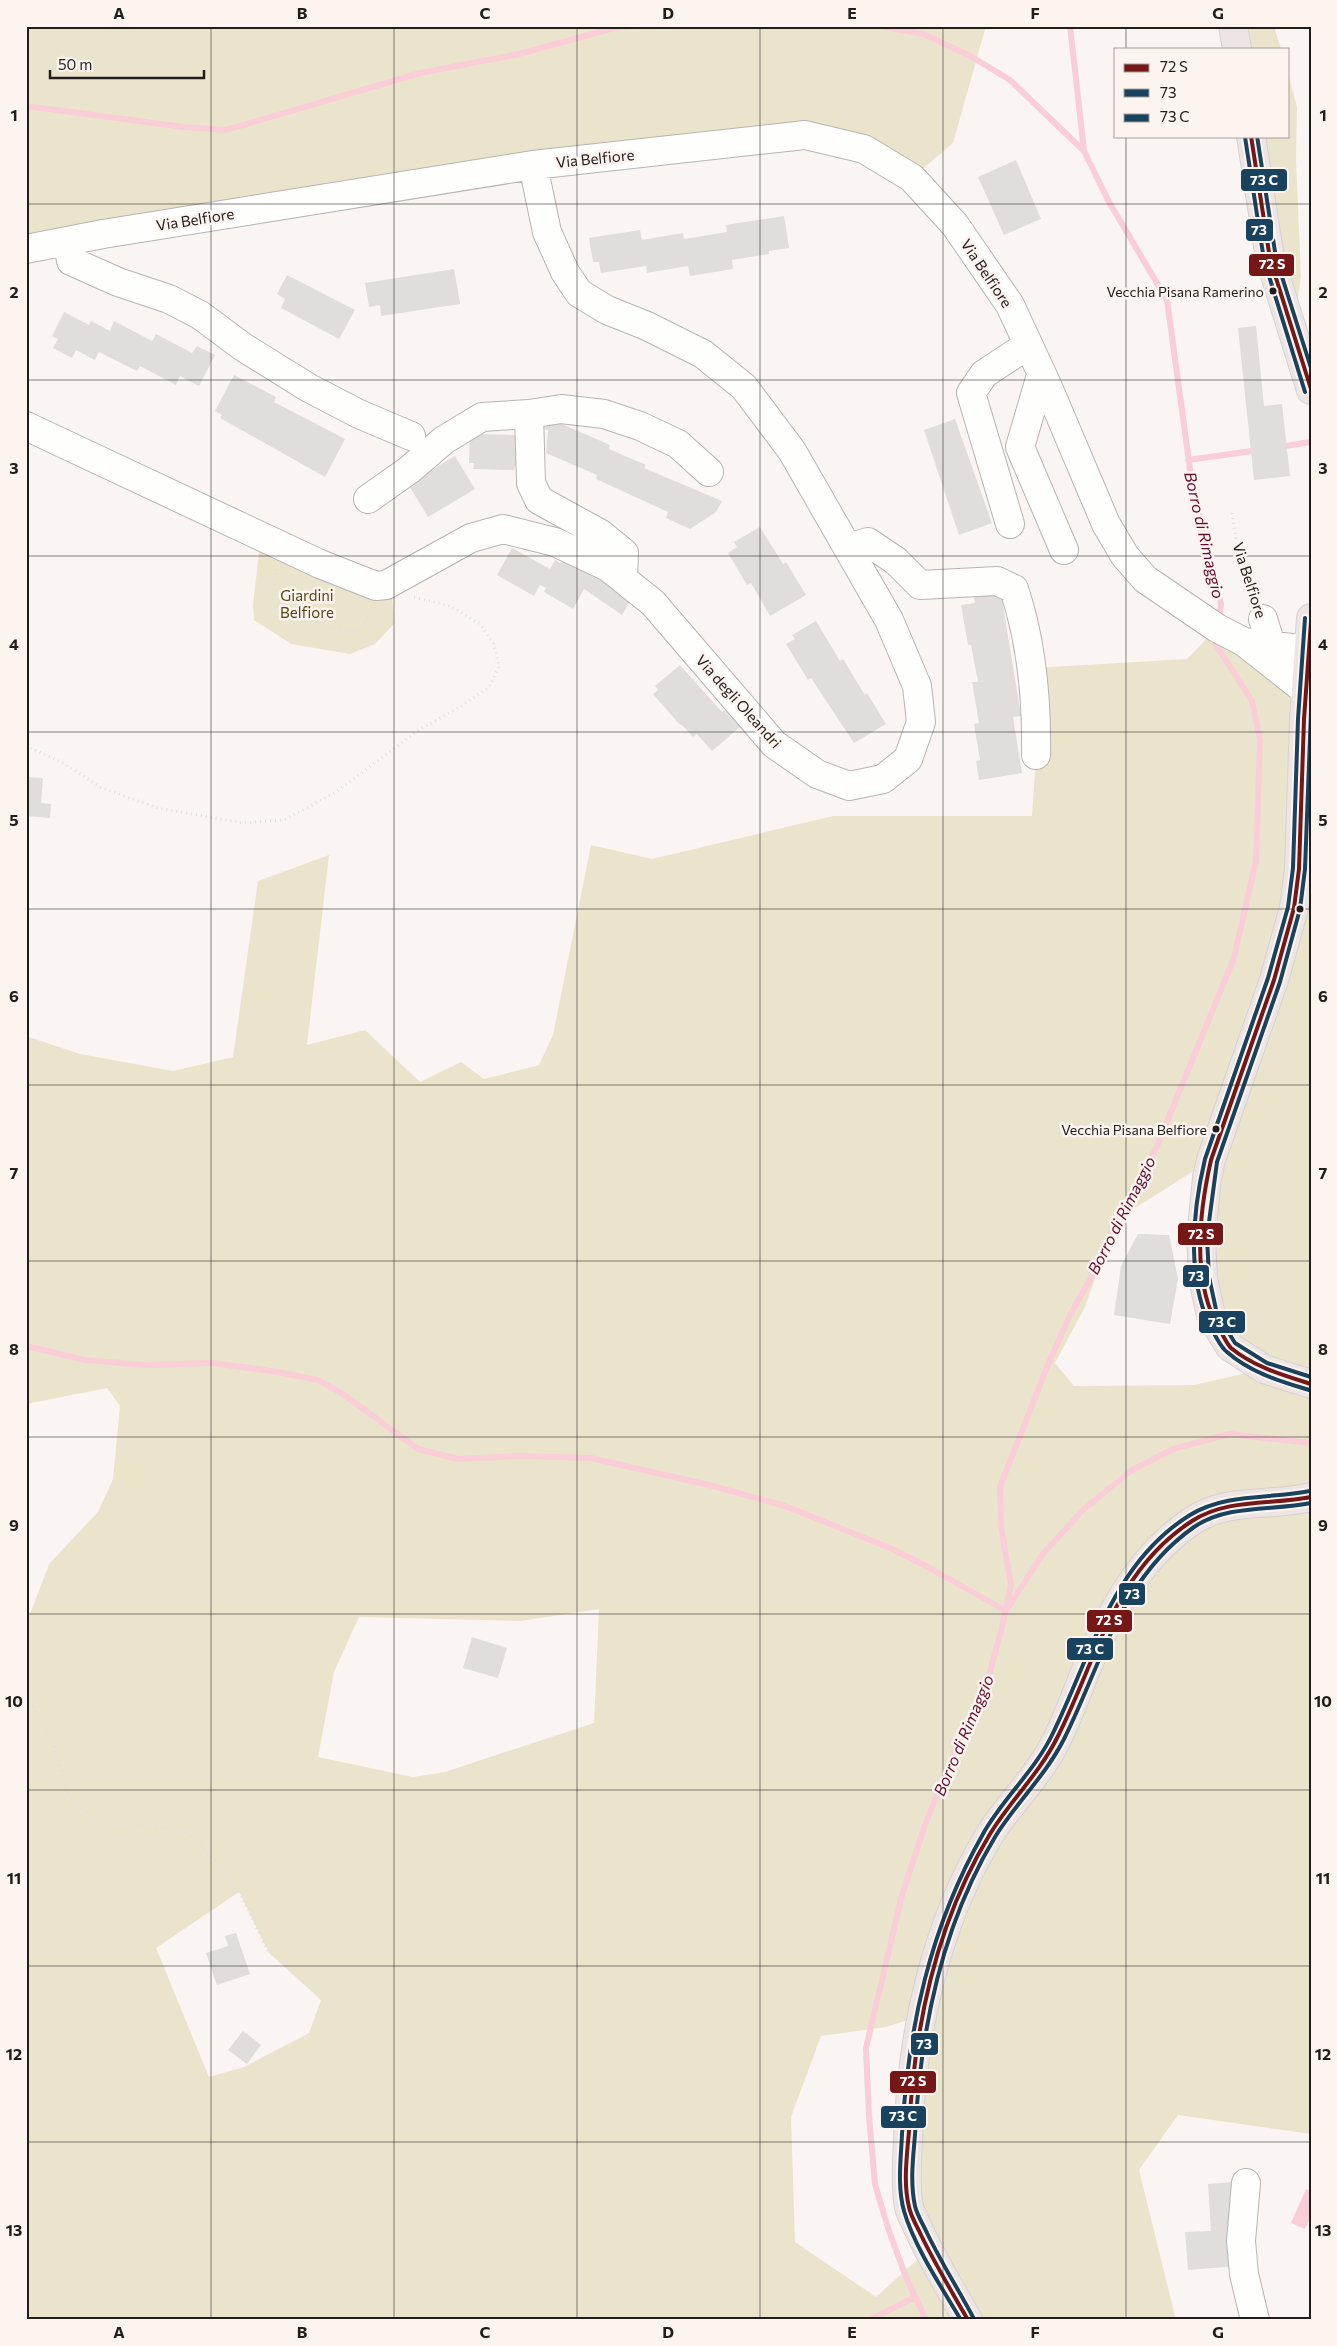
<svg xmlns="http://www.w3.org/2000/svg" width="1337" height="2346" font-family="Commissioner,sans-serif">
	<rect width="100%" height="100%" fill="#faf5f2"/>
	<path fill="#ebe4cd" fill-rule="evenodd" d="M 26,26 L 986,26 L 953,143 L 912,178 L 805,135 L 26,249 Z
		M 1233,26 L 1274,26 L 1281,49 L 1237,49 Z
		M 1288,73 L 1297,107 L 1296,161 L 1301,276 L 1293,332 L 1251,136 L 1288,136 Z
		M 261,535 L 392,596 L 394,624 L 375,644 L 350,654 L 291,644 L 254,620 L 253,605 Z
		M 1311,618 L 1311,2134 L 1178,2115 L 1139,2170 L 1176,2320 L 26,2320 L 26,1625 L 49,1564 L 98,1512 L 113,1479 L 120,1406 L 107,1388 L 31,1403 L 26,1406 L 26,1036 L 80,1054 L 173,1071 L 233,1057 L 258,881 L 329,855 L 307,1045 L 365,1030 L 420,1082 L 461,1062 L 484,1079 L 539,1065 L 553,1035 L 591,845 L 652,859 L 833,816 L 1032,816 L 1036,755 L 1033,668 L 1187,659 L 1217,628 L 1306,691 ZM 1211,1160 L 1211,1316 L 1264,1369 L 1194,1385 L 1074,1386 L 1055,1363 L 1085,1307 L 1116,1220 ZM 599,1609 L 594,1723 L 445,1772 L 413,1777 L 318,1757 L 334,1672 L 359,1617 L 521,1621 ZM 239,1892 L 269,1953 L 321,2000 L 309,2033 L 244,2067 L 209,2077 L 156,1948 ZM 921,2016 L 909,2207 L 928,2250 L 876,2297 L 795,2242 L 791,2117 L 821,2036 L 886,2027 Z"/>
	<path fill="#f9ced7" d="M 1306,2189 L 1311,2191 L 1311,2216 L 1305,2229 L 1291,2223 Z"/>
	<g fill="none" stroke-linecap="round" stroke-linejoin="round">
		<path stroke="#f9ced7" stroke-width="6" d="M 879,26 L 924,34 L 972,57 L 1010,80 L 1084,151
			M 1070,26 L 1084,151 L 1109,202 L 1167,300 L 1192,484 L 1221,604 L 1219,622
			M 26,106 L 184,127 L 226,130 L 420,73 L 519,54 L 614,28 L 636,26
			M 1279,447 L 1311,442
			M 1188,460 L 1259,450
			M 26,1346 L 85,1360 L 144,1365 L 212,1363 L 272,1371 L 318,1380 L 343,1394 L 418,1449 L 458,1459 L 520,1456 L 591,1458 L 713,1486 L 785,1506 L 890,1548 L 928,1567 L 1006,1611
			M 1008,1608 L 1042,1555 L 1083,1510 L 1132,1470 L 1173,1449 L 1229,1434 L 1311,1443
			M 870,2320 L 915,2297
			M 926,2320 L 906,2277 L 888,2228 L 875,2184 L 869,2116 L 866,2048 L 902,1895 L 925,1825 L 953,1755 L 985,1690 L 1001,1631 L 1011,1585 L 1001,1526 L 1000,1487 L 1047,1367 L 1070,1315 L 1097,1267 L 1114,1225 L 1135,1190 L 1157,1146 L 1234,958 L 1256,861 L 1260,739 L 1252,701 L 1216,645 L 1217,634"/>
	</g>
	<path fill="#e1ddda" d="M 1016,160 L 1041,219 L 1004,235 L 978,177 Z
		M 784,216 L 789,248 L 769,251 L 769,254 L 732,260 L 733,269 L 690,276 L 688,266 L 647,273 L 646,266 L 601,273 L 599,262 L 593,262 L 589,238 L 640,230 L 642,240 L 683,233 L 684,239 L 727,232 L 726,225 Z
		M 454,269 L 460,304 L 381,316 L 380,305 L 369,307 L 365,283 Z
		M 287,275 L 355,310 L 339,339 L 281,308 L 285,299 L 277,294 Z
		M 64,312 L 89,325 L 91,321 L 110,331 L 114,321 L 152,341 L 156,334 L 192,353 L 197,346 L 215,355 L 199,386 L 180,376 L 176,385 L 140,366 L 137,371 L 99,352 L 95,360 L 76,350 L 72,358 L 53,348 L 58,339 L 52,336 Z
		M 1256,326 L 1264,406 L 1282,404 L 1290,476 L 1254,480 L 1238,328 Z
		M 234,375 L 276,397 L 274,402 L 345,439 L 325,477 L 220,418 L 222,415 L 215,411 Z
		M 548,418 L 610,445 L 609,449 L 646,465 L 644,468 L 722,501 L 716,512 L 690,529 L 666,518 L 668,512 L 596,479 L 597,475 L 546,453 L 548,430 L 543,429 Z
		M 955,419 L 992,523 L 959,535 L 924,430 Z
		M 470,434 L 519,435 L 518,465 L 515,465 L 514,470 L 473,469 L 474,463 L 469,463 Z
		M 455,456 L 475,489 L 428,517 L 408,484 Z
		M 760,527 L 783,564 L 786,562 L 806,595 L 770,616 L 751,583 L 747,585 L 728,553 L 737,547 L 734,542 Z
		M 512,548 L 550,569 L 555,560 L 560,563 L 564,557 L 606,581 L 631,600 L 622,615 L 584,589 L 573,609 L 544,592 L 546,588 L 540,585 L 534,596 L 497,575 Z
		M 1001,593 L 1021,716 L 1013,717 L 1022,773 L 979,780 L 976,761 L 980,760 L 974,724 L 979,723 L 972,682 L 978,682 L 971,645 L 968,645 L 961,605 L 975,603 L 974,597 Z
		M 816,621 L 840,661 L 843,659 L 865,695 L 867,693 L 886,724 L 854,743 L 811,678 L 808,680 L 786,644 L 795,639 L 792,635 Z
		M 680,665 L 722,712 L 724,710 L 740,727 L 712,751 L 697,734 L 693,737 L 681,724 L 680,725 L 653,694 L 658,690 L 655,686 Z
		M 26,777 L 43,778 L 41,803 L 51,804 L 50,818 L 26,816 Z
		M 1138,1234 L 1169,1235 L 1178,1279 L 1170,1324 L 1114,1315 L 1121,1266 Z
		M 472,1637 L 507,1648 L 498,1678 L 463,1668 Z
		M 236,1933 L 250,1974 L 217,1985 L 206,1953 L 228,1946 L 225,1936 Z
		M 243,2031 L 261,2045 L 247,2064 L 228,2050 Z
		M 1233,2182 L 1238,2266 L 1188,2270 L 1185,2232 L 1211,2231 L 1208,2184 Z"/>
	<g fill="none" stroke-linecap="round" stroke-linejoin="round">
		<defs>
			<path id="minor" d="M 68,241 L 71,261 L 118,282 L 169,299 L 200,315 L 243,347 L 309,388 L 359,414 L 411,436
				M 26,249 L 103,234 L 533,165 L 805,135 L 864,149 L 912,178 L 955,225 L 1010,305 L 1048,387 L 1106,524 L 1125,556 L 1145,579 L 1217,628 L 1244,642 L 1306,691
				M 1041,375 L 1020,447 L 1064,550
				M 26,426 L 320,564 L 376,586 L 386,585 L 471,538 L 503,529 L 555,542 L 608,567 L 653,603 L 774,744 L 817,774 L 849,786 L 883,779 L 908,759 L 921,722 L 917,686 L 889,620 L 792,451 L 744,387 L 703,354 L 647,326 L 607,310 L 579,293 L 565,272 L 547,232 L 533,165
				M 368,499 L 409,470 L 444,440 L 482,417 L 529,414
				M 1010,524 L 971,393 L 984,374 L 1028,345
				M 848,548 L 868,542 L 896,561 L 920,585 L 997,581 L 1014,589 C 1032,643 1037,698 1036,755
				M 623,579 L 624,553 L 601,534 L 539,500 L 531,483 L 529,414 L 561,409 L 604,414 L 640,426 L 678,444 L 709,472
				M 1263,619 L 1276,661
				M 1244,642 L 1308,650
				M 1246,2183 L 1241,2241 L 1244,2274 L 1255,2320"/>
			<path id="major" d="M 1233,26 L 1237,49
				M 1251,136 L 1270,259 L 1311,390
				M 1311,618 L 1304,719 L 1299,869 L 1294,908 L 1274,980 L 1211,1160 L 1207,1178 L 1201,1237 L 1203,1278 L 1211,1316 L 1230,1347 L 1264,1369 L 1311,1384
				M 968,2320 C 951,2290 933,2261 919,2230 C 916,2223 911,2215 909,2207 C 905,2188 907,2160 908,2141 C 911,2035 935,1925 990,1834 C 1009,1804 1036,1779 1053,1747 C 1070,1716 1080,1681 1095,1649 C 1118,1599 1146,1552 1192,1521 C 1227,1497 1272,1507 1311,1497"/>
		</defs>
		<use href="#minor" stroke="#b7b4b2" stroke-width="30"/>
		<use href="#major" stroke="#d5d2d1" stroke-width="30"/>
		<path stroke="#e0dfde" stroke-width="3" stroke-dasharray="1 4" stroke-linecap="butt" d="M 1232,513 L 1237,546 L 1254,597
			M 277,569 L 272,606 L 280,614 L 348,632 L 358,631 L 374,609
			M 26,746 L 61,762 L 102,788 L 158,808 L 243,823 L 284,820 L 336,792 L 419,730 L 463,705 L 489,687 L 499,667 L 494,644 L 480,624 L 451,606 L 413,597
			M 26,1693 L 54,1745 L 67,1793 L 91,1818 L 113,1825 L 150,1824 L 186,1833 L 213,1858 L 239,1892 L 269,1953"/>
		<use href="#minor" stroke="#fefefd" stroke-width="28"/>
		<use href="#major" stroke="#ede5e4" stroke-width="28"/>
		<defs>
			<path id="bus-1" d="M 1251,136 L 1270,259 L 1311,389
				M 1311,622 L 1304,719 L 1299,869 L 1294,908 L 1274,980 L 1211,1160 C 1199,1213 1191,1284 1221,1332 C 1224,1337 1227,1344 1231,1348 C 1254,1367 1283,1375 1311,1384
				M 968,2320 C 952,2292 935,2264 921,2235 C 917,2226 911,2217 909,2207 C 903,2183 907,2155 909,2131 C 914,2028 936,1923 990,1834 C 1010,1801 1039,1774 1057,1738 C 1096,1662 1113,1572 1192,1521 C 1227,1498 1272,1505 1311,1497"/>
			<path id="bus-2" d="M 1245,137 L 1264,260 L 1305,392
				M 1305,618 L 1298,719 L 1293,868 L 1288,907 L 1268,978 L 1205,1159 C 1192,1214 1185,1286 1216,1337 C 1219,1342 1222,1348 1227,1352 C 1251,1373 1280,1381 1309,1390
				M 973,2317 C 958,2289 941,2262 927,2233 C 923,2224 917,2215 915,2206 C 910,2183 913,2158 915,2135 C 920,2032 941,1927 995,1837 C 1016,1803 1046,1775 1064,1739 C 1102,1663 1120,1579 1194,1527 C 1228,1504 1272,1511 1311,1503"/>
			<path id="bus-3" d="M 1257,136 L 1276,258 L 1311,368
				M 1311,712 L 1305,869 L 1300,909 L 1280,982 L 1217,1162 L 1207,1237 L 1209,1277 L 1217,1314 L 1235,1343 L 1267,1363 L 1311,1377
				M 961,2320 C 942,2288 914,2246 904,2211 C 897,2186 901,2158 902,2134 C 908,2028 930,1927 983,1834 C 1003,1798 1035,1771 1053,1733 C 1091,1656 1112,1563 1190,1515 C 1226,1493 1270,1499 1310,1491"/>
		</defs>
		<use href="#bus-1" stroke="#fdf4ef" stroke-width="8"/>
		<use href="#bus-2" stroke="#fdf4ef" stroke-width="8"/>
		<use href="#bus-3" stroke="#fdf4ef" stroke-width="8"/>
		<use href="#bus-1" stroke="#751617" stroke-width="4"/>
		<use href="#bus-2" stroke="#19425f" stroke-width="4"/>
		<use href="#bus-3" stroke="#19425f" stroke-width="4"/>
	</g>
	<path fill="none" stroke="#201d1b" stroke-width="1" stroke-opacity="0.55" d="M 211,26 L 211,2320M 394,26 L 394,2320M 577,26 L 577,2320M 760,26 L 760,2320M 943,26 L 943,2320M 1126,26 L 1126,49M 1126,136 L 1126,2320M 26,204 L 1311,204M 26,380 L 1311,380M 26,556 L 1311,556M 26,732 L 1311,732M 26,909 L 1311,909M 26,1085 L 1311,1085M 26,1261 L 1311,1261M 26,1437 L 1311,1437M 26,1614 L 1311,1614M 26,1790 L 1311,1790M 26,1966 L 1311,1966M 26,2142 L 1311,2142"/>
	<g fill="#201d1b" stroke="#fdf4ef" stroke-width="2">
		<circle cx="1273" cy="291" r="4.5"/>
		<circle cx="1300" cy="909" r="4.5"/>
		<circle cx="1216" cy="1129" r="4.5"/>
	</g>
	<g text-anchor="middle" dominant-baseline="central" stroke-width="5" stroke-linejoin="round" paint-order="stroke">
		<g font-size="14" fill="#201d1b" stroke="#fdf4ef" text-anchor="end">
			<text x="1264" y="291">Vecchia Pisana Ramerino</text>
			<text x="1207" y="1129">Vecchia Pisana Belfiore</text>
		</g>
		<g font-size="15" fill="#201d1b" stroke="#fdf4ef">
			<text transform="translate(595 158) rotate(-6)">Via Belfiore</text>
			<text transform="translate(195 219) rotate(-9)">Via Belfiore</text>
			<text transform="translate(987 273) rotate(56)">Via Belfiore</text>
			<text transform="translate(1250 580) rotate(72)">Via Belfiore</text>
			<text transform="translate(739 701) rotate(48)">Via degli Oleandri</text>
		</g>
		<g font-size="15" fill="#524814" stroke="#fdf4ef">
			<text x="307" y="595">Giardini<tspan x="307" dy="17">Belfiore</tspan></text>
		</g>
		<g font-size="16" font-style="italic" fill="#610d2f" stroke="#fdf4ef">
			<text transform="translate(1205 535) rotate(77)">Borro di Rimaggio</text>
			<text transform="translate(1121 1215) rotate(-63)">Borro di Rimaggio</text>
			<text transform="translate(963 1735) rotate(-67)">Borro di Rimaggio</text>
		</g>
	</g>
	<g stroke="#fdf4ef" stroke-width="2">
		<rect x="1240" y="168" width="48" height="24" rx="5" fill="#19425f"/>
		<rect x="1245" y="218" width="29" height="24" rx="5" fill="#19425f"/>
		<rect x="1248" y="253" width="47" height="24" rx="5" fill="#751617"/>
		<rect x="1177" y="1222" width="47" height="24" rx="5" fill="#751617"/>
		<rect x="1182" y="1264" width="28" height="24" rx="5" fill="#19425f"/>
		<rect x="1198" y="1310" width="48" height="24" rx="5" fill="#19425f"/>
		<rect x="1118" y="1582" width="28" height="24" rx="5" fill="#19425f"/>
		<rect x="1086" y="1609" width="47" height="24" rx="5" fill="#751617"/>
		<rect x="1066" y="1637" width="48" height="24" rx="5" fill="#19425f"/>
		<rect x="910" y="2032" width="29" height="24" rx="5" fill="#19425f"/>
		<rect x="889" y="2070" width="48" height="24" rx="5" fill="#751617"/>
		<rect x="880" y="2105" width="47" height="24" rx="5" fill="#19425f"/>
	</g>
	<g font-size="14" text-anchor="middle" font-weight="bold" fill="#fff">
		<text x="1264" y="185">73 C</text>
		<text x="1259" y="235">73</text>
		<text x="1272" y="269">72 S</text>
		<text x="1201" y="1239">72 S</text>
		<text x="1196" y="1281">73</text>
		<text x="1222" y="1327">73 C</text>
		<text x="1132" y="1599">73</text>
		<text x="1109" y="1625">72 S</text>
		<text x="1090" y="1654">73 C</text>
		<text x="924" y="2049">73</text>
		<text x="913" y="2086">72 S</text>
		<text x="903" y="2121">73 C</text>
	</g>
	<rect width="1337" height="2346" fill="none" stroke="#fdf4ef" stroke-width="55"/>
	<rect x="1114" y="48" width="175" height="90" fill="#fdf4ef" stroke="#a59e9a"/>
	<rect x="1124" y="64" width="25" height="8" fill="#751617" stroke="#a59e9a"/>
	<text x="1160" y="72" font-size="15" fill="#201d1b">72 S</text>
	<rect x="1124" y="89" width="25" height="8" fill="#19425f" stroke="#a59e9a"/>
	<text x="1160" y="98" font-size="15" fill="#201d1b">73</text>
	<rect x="1124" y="114" width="25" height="8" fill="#19425f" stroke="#a59e9a"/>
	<text x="1160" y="122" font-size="15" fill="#201d1b">73 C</text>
	<path d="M50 70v8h154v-8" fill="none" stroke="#201d1b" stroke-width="2.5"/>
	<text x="58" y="70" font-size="15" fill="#201d1b" stroke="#fdf4ef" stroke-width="4" paint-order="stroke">50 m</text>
	<rect x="28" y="28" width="1282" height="2290" fill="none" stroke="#201d1b" stroke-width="2"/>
	<g font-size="16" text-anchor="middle" font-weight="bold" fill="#201d1b">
		<text x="119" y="19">A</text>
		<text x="302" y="19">B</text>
		<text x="485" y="19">C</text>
		<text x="668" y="19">D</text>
		<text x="852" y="19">E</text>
		<text x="1035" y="19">F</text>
		<text x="1218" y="19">G</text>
		<text x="14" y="121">1</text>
		<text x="1323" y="121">1</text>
		<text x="14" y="298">2</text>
		<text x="1323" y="298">2</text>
		<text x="14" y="474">3</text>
		<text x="1323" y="474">3</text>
		<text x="14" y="650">4</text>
		<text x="1323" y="650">4</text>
		<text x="14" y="826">5</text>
		<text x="1323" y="826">5</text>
		<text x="14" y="1002">6</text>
		<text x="1323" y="1002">6</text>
		<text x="14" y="1179">7</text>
		<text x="1323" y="1179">7</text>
		<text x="14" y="1355">8</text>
		<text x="1323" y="1355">8</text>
		<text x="14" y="1531">9</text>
		<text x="1323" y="1531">9</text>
		<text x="14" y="1707">10</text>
		<text x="1323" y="1707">10</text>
		<text x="14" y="1884">11</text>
		<text x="1323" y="1884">11</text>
		<text x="14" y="2060">12</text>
		<text x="1323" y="2060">12</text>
		<text x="14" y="2236">13</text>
		<text x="1323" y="2236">13</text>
		<text x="119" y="2338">A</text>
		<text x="302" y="2338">B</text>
		<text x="485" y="2338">C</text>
		<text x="668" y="2338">D</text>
		<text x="852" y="2338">E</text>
		<text x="1035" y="2338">F</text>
		<text x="1218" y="2338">G</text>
	</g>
</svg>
